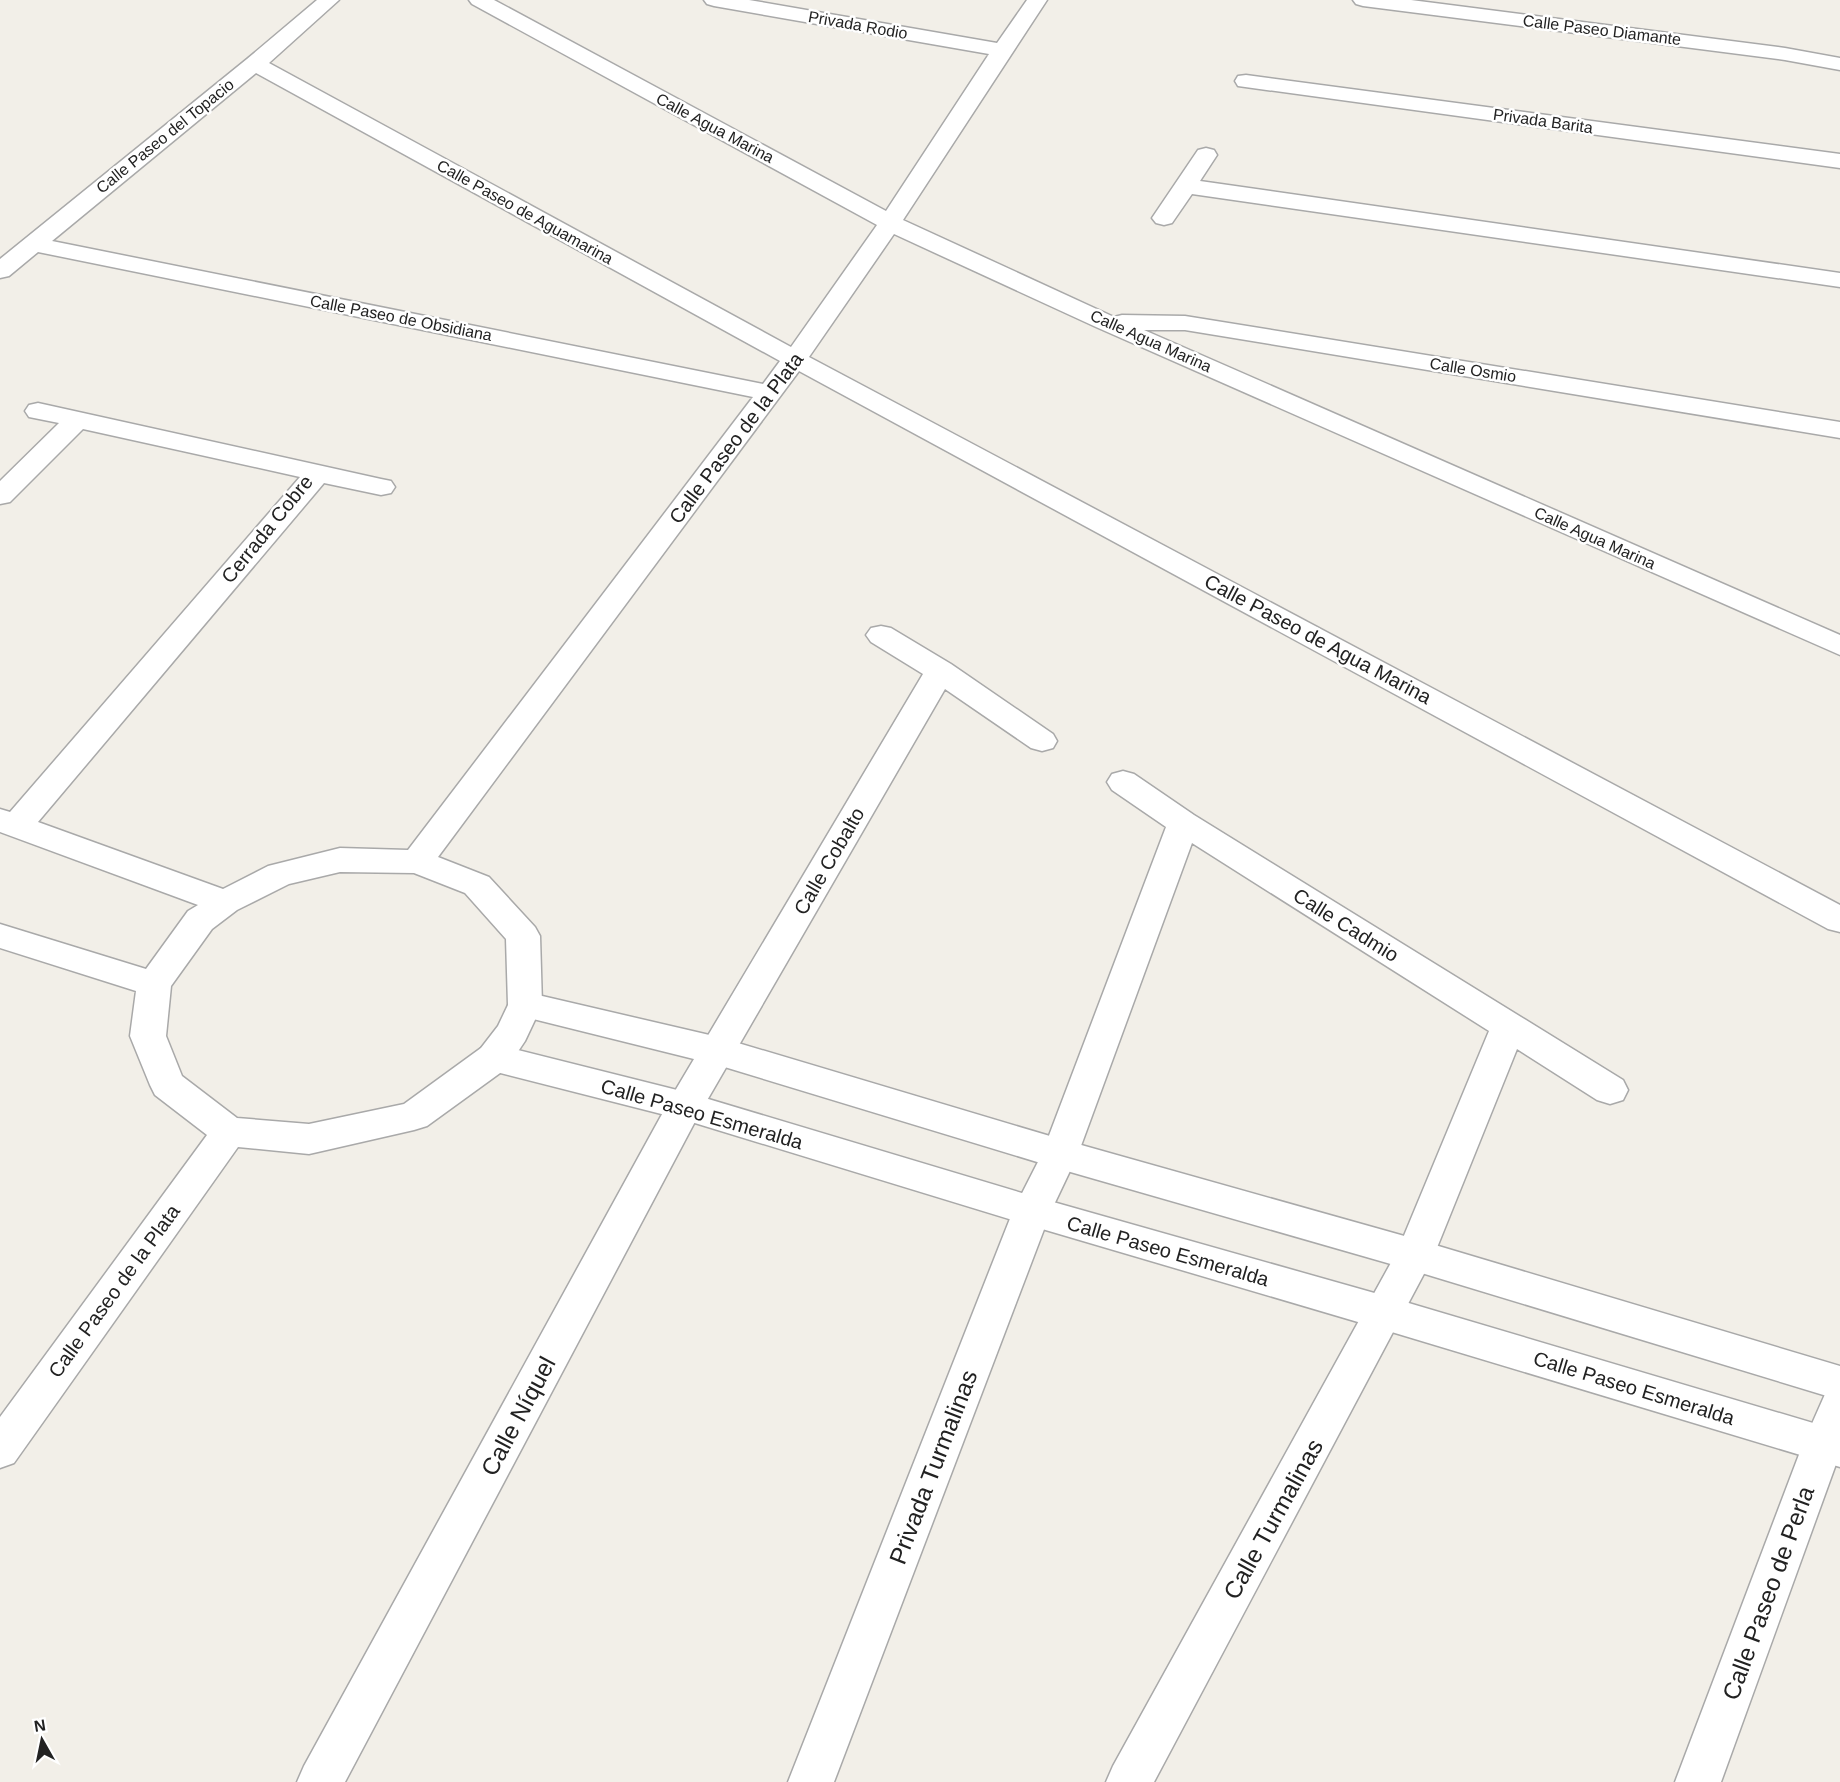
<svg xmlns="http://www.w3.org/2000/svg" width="1840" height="1782" font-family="Helvetica,sans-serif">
	<rect width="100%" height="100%" fill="#f2efe8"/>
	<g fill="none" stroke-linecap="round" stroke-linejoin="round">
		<defs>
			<path id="minor" d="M 317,0 L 339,0 L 269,63 L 791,347 L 877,225 L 472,4 L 469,0 L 494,0 L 886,211 L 989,54 L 714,6 L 707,4 L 704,0 L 749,0 L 997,43 L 1027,0 L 1047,0 L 903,220 L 1114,317 L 1122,315 L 1185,316 L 1840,422 L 1840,438 L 1185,330 L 1144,330 L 1840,635 L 1840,655 L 1096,327 L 894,234 L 809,357 L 1840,905 L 1840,932 L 1828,929 L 799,371 L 438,857 L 489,877 L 535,927 L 540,936 L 542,1005 L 525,1041 L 507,1068 L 427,1126 L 414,1130 L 309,1154 L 238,1147 L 14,1463 L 0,1468 L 0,1417 L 207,1135 L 155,1095 L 150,1085 L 130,1036 L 136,991 L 0,948 L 0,924 L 146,969 L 188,911 L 198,905 L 0,832 L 0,809 L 10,812 L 300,477 L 83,429 L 10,502 L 0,504 L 0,481 L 59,423 L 29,417 L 25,411 L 29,405 L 38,403 L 381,479 L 391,481 L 395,487 L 391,493 L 381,495 L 324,483 L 38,822 L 223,889 L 268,866 L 340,848 L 408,850 L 753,397 L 38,252 L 9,276 L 0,278 L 0,259 L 247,59 ZM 256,73 L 780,361 L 763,384 L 52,241 ZM 340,872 L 414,873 L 465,893 L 506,939 L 508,1005 L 498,1026 L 481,1048 L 404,1104 L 309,1124 L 237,1118 L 182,1076 L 166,1036 L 171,986 L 212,929 L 237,910 L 289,884 Z
				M 1353,0 L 1411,0 L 1785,48 L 1840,58 L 1840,70 L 1785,60 L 1363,6 L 1356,4 Z
				M 1246,75 L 1840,154 L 1840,168 L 1238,86 L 1235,81 L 1238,76 Z
				M 1206,148 L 1214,150 L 1217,155 L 1200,181 L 1840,273 L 1840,287 L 1192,194 L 1172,223 L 1164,225 L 1156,223 L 1152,218 L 1198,150 Z
				M 881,626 L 891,628 L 951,664 L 1053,734 L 1057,741 L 1053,748 L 1042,751 L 1031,748 L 945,689 L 698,1116 L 345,1782 L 297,1782 L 304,1766 L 672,1096 L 923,674 L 871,642 L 866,635 L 871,628 Z
				M 1123,771 L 1134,774 L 1194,815 L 1623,1080 L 1628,1090 L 1623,1100 L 1610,1104 L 1597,1100 L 1517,1049 L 1434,1255 L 1154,1782 L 1106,1782 L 1113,1766 L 1398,1250 L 1489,1031 L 1192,843 L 1078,1154 L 1051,1211 L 834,1782 L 788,1782 L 1013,1211 L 1042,1154 L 1166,827 L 1112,790 L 1107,782 L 1112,774 Z
				M 1840,1387 L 1840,1453 L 1721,1782 L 1675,1782 L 1803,1444 L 1826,1392 Z"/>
			<path id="tertiary" d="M 525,992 L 718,1037 L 1060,1139 L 1415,1239 L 1840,1366 L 1840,1400 L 1415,1271 L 1060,1169 L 718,1065 L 513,1014 L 508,1005 L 513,996 Z
				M 494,1044 L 685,1092 L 1032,1196 L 1385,1296 L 1840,1431 L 1840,1467 L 1385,1330 L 1032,1226 L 685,1120 L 481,1068 L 476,1058 L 481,1048 Z"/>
		</defs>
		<use href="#minor" stroke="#a9a9a9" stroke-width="3"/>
		<use href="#tertiary" stroke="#a9a9a9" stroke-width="3"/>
		<use href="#minor" fill="#fff" fill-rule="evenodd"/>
		<use href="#tertiary" fill="#fff" fill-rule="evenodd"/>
	</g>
	<g text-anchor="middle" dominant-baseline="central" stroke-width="5" stroke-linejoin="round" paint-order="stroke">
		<g font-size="16" fill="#222" stroke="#fff">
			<text transform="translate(858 25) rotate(10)">Privada Rodio</text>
			<text transform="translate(1602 30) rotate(7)">Calle Paseo Diamante</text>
			<text transform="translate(1543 121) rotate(8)">Privada Barita</text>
			<text transform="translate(715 128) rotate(28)">Calle Agua Marina</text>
			<text transform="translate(165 136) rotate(-39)">Calle Paseo del Topacio</text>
			<text transform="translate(525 212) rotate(29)">Calle Paseo de Aguamarina</text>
			<text transform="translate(401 318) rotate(11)">Calle Paseo de Obsidiana</text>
			<text transform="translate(1151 341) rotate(24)">Calle Agua Marina</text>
			<text transform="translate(1473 370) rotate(9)">Calle Osmio</text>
			<text transform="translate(1595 538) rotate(24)">Calle Agua Marina</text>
		</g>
		<g font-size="20" fill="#222" stroke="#fff">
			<text transform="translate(736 438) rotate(-53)">Calle Paseo de la Plata</text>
			<text transform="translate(267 529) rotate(-51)">Cerrada Cobre</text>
			<text transform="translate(1318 639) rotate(28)">Calle Paseo de Agua Marina</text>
			<text transform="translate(829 861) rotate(-60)">Calle Cobalto</text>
			<text transform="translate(1346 925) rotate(32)">Calle Cadmio</text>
			<text transform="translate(702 1114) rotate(16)">Calle Paseo Esmeralda</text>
			<text transform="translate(1168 1251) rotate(16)">Calle Paseo Esmeralda</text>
			<text transform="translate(114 1291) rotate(-54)">Calle Paseo de la Plata</text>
			<text transform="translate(1634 1388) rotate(17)">Calle Paseo Esmeralda</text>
		</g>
		<g font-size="24" fill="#222" stroke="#fff">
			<text transform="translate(518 1416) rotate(-62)">Calle Níquel</text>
			<text transform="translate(933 1467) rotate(-69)">Privada Turmalinas</text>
			<text transform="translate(1273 1519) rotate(-61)">Calle Turmalinas</text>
			<text transform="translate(1768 1593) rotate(-70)">Calle Paseo de Perla</text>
		</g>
	</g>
	<g transform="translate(42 1740) rotate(351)" stroke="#ffffff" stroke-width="4.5" paint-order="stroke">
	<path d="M0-4.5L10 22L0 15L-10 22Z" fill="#222222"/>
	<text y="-9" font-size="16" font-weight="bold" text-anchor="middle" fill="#222222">N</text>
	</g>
</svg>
